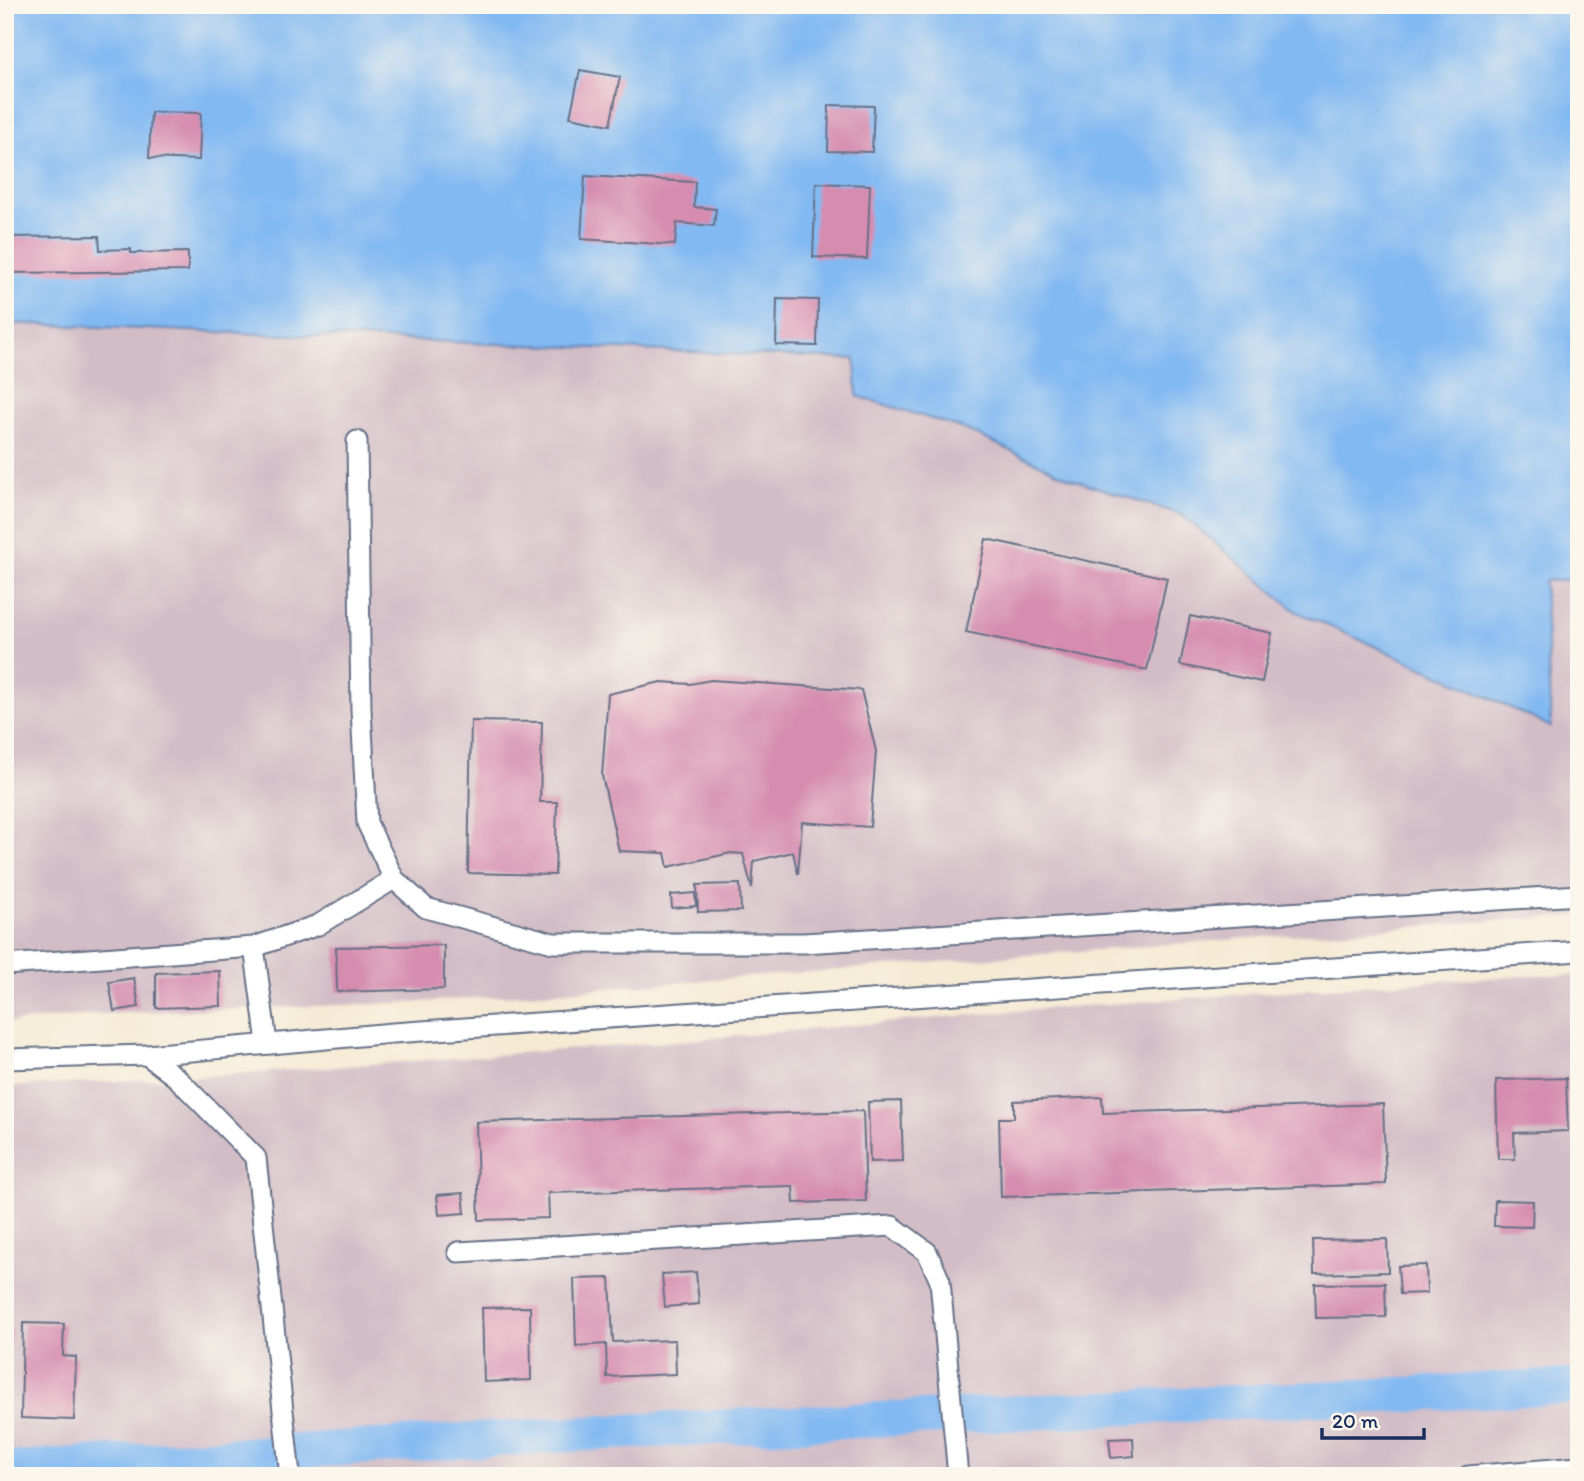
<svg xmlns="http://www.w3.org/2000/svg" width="1584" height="1481" font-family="Itim,sans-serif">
	<rect width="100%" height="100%" fill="#fbf7ec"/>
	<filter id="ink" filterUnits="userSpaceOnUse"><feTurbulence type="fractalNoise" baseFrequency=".0143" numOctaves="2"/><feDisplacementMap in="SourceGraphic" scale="14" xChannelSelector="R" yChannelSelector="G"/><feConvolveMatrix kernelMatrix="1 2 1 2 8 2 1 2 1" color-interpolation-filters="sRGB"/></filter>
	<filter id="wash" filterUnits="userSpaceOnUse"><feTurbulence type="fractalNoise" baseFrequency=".00686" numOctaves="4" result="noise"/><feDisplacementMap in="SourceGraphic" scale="28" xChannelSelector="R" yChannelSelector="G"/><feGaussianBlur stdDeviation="1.57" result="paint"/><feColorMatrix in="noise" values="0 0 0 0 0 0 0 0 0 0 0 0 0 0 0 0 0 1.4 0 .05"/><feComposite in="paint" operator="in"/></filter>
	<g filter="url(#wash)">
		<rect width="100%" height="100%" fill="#f5ead4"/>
		<path fill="#d2bdc6" d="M 5,323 L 855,359 L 964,429 L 1072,479 L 1182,515 L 1297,612 L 1458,683 L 1551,727 L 1544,581 L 1579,579 L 1579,915 L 1276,936 L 424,1002 L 99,1014 L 5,1023 Z
			M 1542,975 L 1579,975 L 1579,1476 L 5,1476 L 5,1087 L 210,1076 L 656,1043 L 1027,1010 L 1354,986 Z"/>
		<path fill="#82b9f2" stroke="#4e74a8" stroke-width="2" d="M 5,5 L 1579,5 L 1579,579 L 1544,581 L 1551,727 L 1458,683 L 1297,612 L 1182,515 L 1072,479 L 964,429 L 857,396 L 855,359 L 5,323 Z"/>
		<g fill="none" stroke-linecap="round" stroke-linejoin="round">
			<path stroke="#82b9f2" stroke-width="35" d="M 5,1469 L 596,1433 L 1579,1386"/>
		</g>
		<g id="blocks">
			<path fill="#d58caf" d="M 580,70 L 620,77 L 610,125 L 570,117 Z
				M 829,105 L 874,106 L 872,152 L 828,151 Z
				M 151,112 L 201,113 L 199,160 L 149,158 Z
				M 585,176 L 695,182 L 694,207 L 716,209 L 714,226 L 677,223 L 675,245 L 581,239 Z
				M 816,183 L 870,185 L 867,259 L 813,257 Z
				M 99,236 L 100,250 L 131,249 L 131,253 L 188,252 L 188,271 L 5,273 L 5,237 Z
				M 777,299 L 818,300 L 817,346 L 776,345 Z
				M 986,539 L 1167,578 L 1147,670 L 966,632 Z
				M 1190,616 L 1272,633 L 1262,682 L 1180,665 Z
				M 711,680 L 861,690 L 876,751 L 870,827 L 802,822 L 798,874 L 793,852 L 754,861 L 752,889 L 743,854 L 731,853 L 668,867 L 665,853 L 619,851 L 602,776 L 608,694 L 661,682 L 690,684 Z
				M 471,721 L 542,722 L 540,802 L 557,802 L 555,875 L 468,873 Z
				M 740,884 L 741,911 L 698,912 L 697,885 Z
				M 695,893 L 696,906 L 672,908 L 671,895 Z
				M 444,945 L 444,989 L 337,992 L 336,947 Z
				M 220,971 L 221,1006 L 156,1008 L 156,973 Z
				M 134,978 L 139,1007 L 114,1011 L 109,982 Z
				M 1566,1078 L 1568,1131 L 1514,1133 L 1515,1159 L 1498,1159 L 1496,1080 Z
				M 1102,1097 L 1103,1113 L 1383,1104 L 1386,1184 L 1001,1197 L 999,1118 L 1014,1118 L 1014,1101 Z
				M 901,1101 L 903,1161 L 870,1162 L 868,1102 Z
				M 863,1111 L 866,1201 L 794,1203 L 793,1186 L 548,1193 L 549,1218 L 479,1220 L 476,1122 Z
				M 463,1193 L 465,1213 L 439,1215 L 437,1195 Z
				M 1495,1200 L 1533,1201 L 1532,1227 L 1494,1226 Z
				M 1387,1239 L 1388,1272 L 1314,1274 L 1313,1240 Z
				M 1426,1265 L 1427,1293 L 1400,1294 L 1398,1266 Z
				M 696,1272 L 699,1304 L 665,1307 L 662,1274 Z
				M 610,1278 L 613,1342 L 675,1340 L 676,1374 L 607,1377 L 606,1344 L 576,1346 L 574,1279 Z
				M 1385,1283 L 1386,1317 L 1316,1318 L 1315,1284 Z
				M 530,1307 L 531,1380 L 484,1382 L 482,1308 Z
				M 23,1323 L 64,1324 L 63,1356 L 76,1357 L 74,1420 L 21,1418 Z
				M 5,1328 L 12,1329 L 7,1360 L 5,1360 Z
				M 1133,1438 L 1134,1456 L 1111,1458 L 1109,1439 Z"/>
		</g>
	</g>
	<g filter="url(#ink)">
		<use href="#blocks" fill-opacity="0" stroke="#677087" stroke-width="2"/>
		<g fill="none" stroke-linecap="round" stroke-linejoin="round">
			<defs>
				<path id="lane" d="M 357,441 L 361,709 L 367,823 L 394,879 L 426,908 L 553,943 L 804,943 L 1579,895
					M 254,947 L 267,1043
					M 5,965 L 254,947 L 318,925 L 394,879
					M 147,1055 L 177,1078 L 256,1158 L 290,1476
					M 5,1059 L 147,1055 L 393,1033 L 1579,951
					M 458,1252 L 892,1226 L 927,1252 L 940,1281 L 958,1476
					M 1468,1476 L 1579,1467"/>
			</defs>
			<use href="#lane" stroke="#677087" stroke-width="23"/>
			<use href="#lane" stroke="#fff" stroke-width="19"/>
		</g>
	</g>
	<rect width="1584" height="1481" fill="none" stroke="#fbf7ec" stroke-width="28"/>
	<path d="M1322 1428v10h102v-10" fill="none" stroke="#1b2f5e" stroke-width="3.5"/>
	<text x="1332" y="1428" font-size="21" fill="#1b2f5e" stroke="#fbf7ec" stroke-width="5" paint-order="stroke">20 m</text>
</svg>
